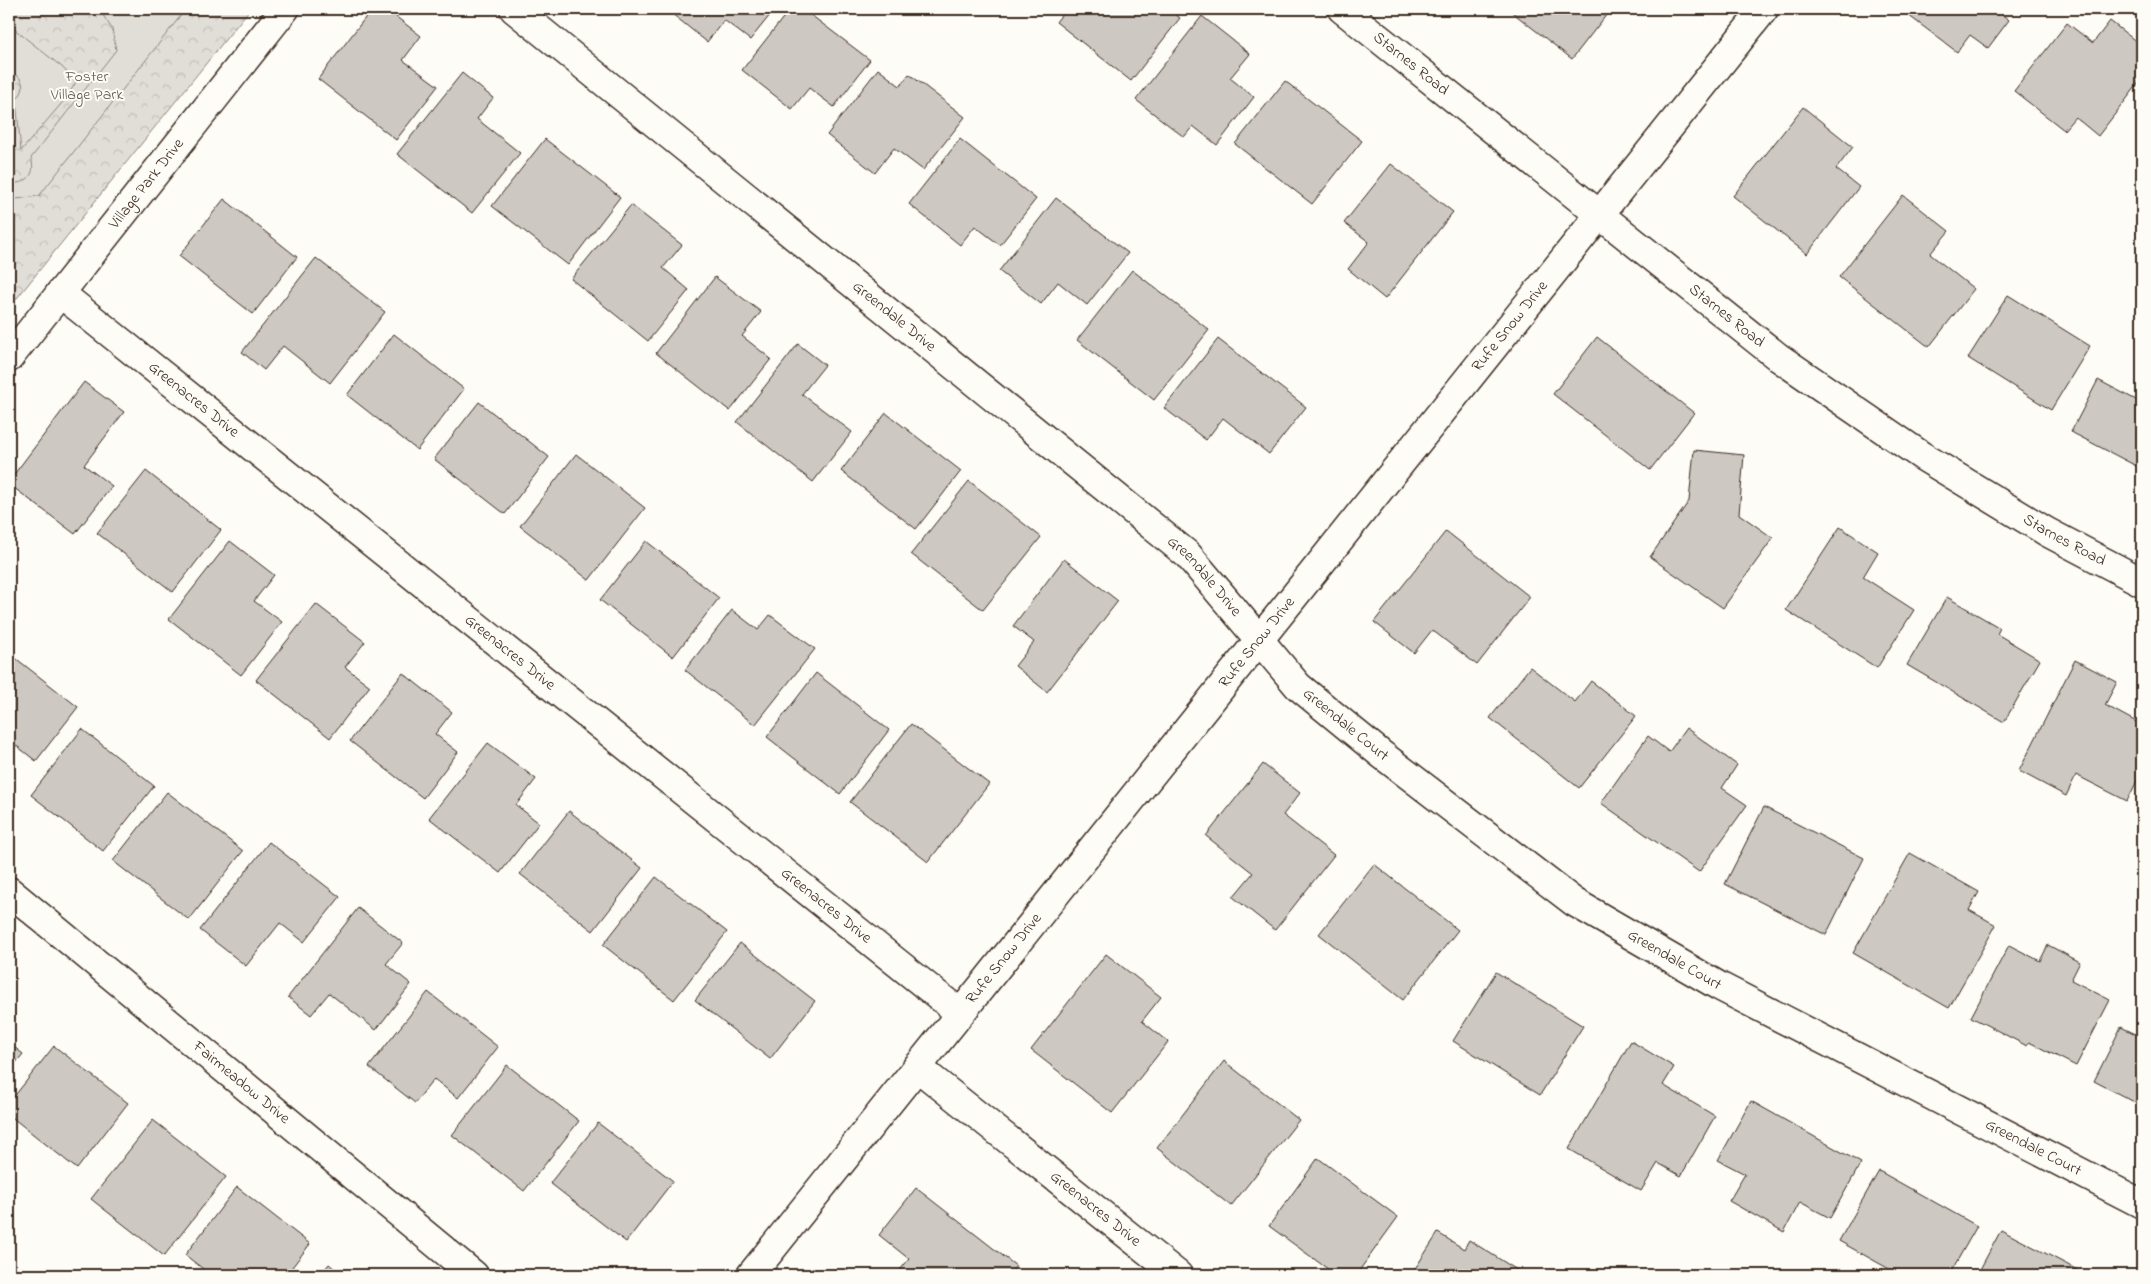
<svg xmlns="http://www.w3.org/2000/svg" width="2151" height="1284" font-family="'Indie Flower',sans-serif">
	<defs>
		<pattern id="park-crowns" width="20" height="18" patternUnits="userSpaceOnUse" patternTransform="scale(1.25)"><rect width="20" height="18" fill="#e1ded7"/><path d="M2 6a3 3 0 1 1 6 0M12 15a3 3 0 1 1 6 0" fill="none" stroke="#c2bfb8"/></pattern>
	</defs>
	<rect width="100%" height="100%" fill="#fdfcf7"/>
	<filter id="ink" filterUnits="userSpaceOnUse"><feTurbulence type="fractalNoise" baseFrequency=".02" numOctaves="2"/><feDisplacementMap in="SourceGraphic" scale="10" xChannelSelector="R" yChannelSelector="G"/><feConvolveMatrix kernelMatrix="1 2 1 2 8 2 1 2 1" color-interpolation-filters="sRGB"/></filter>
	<g filter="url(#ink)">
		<path fill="url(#park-crowns)" stroke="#8e847a" d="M 9,9 L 250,9 L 9,308 Z"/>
		<path fill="#e1ded7" stroke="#8e847a" d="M 99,9 L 186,9 L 39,196 L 9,200 L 9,183 C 26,185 37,175 31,158 L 116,50 L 112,29 Z
			M 9,25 L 62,67 L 76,82 L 67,97 L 21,151 L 16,100 C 24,92 25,84 18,76 L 9,72 Z"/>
		<path fill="#cdc8c2" stroke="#3b2a1e" d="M 372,9 L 386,9 L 421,36 L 403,60 L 438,86 L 396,140 L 318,79 Z
			M 666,9 L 775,9 L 750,40 L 724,20 L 707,42 Z
			M 790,9 L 803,9 L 870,60 L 834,107 L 809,88 L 792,109 L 742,70 Z
			M 1066,9 L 1168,9 L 1180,18 L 1131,81 L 1056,22 Z
			M 1508,9 L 1611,9 L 1572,59 Z
			M 1900,9 L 1995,9 L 2009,20 L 1988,48 L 1970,35 L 1957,52 Z
			M 1202,16 L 1250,54 L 1230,78 L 1254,97 L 1217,145 L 1193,126 L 1184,137 L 1136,100 Z
			M 2110,21 L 2142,46 L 2142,79 L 2098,136 L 2075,117 L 2064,130 L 2014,91 L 2067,23 L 2093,43 Z
			M 878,69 L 900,86 L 909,74 L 965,117 L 923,170 L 894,148 L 875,173 L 827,135 Z
			M 462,73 L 493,98 L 477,119 L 520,153 L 472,213 L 397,154 Z
			M 1285,81 L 1362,141 L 1312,204 L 1235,144 Z
			M 1803,107 L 1853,147 L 1836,169 L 1859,187 L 1807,254 L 1733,196 Z
			M 545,139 L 620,197 L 568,265 L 492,206 Z
			M 960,139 L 1036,199 L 1000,245 L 975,226 L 960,245 L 909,204 Z
			M 1391,164 L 1453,212 L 1385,299 L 1348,269 L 1369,242 L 1344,223 Z
			M 1903,195 L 1949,231 L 1930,254 L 1974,289 L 1929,347 L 1839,277 Z
			M 1056,198 L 1128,253 L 1087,305 L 1058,282 L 1041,304 L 999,271 Z
			M 224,199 L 297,257 L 253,314 L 179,256 Z
			M 631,205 L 682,245 L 663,268 L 689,290 L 648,341 L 571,279 Z
			M 316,258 L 385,312 L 330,383 L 283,346 L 264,370 L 242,352 Z
			M 1132,270 L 1209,330 L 1154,400 L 1077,340 Z
			M 715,277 L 761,312 L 742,336 L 771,359 L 730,411 L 656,353 Z
			M 2008,295 L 2090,346 L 2051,410 L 1968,358 Z
			M 394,334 L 464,389 L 417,450 L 347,395 Z
			M 1597,337 L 1694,413 L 1650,470 L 1553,394 Z
			M 1218,339 L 1306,407 L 1269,454 L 1223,418 L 1206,440 L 1164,408 Z
			M 798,344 L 825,365 L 802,394 L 852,432 L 813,482 L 737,422 Z
			M 2098,380 L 2142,403 L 2142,469 L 2071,432 Z
			M 84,382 L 124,412 L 84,465 L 112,486 L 75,534 L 9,484 L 9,481 Z
			M 479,402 L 549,457 L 505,514 L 434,459 Z
			M 886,413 L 961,471 L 916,529 L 841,471 Z
			M 1694,450 L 1744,455 L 1739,514 L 1773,538 L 1723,608 L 1650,557 L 1689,501 Z
			M 576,454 L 645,508 L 589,580 L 520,526 Z
			M 146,471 L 221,530 L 173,592 L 97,533 Z
			M 969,481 L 1041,537 L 983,610 L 911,554 Z
			M 1840,527 L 1878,552 L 1863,577 L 1914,610 L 1877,668 L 1786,610 Z
			M 1446,531 L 1530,597 L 1477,665 L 1432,630 L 1414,653 L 1374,622 Z
			M 230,541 L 274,575 L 254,601 L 282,622 L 241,675 L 169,619 Z
			M 646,541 L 719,598 L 673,657 L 600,600 Z
			M 1064,559 L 1118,601 L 1047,692 L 1015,666 L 1034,642 L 1013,626 Z
			M 1947,597 L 2000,628 L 1997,634 L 2040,660 L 2004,722 L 1907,665 Z
			M 316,604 L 365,642 L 345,667 L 370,686 L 330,738 L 256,680 Z
			M 732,610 L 758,630 L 770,615 L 815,649 L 755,725 L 685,670 Z
			M 9,653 L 78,707 L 36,761 L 9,740 Z
			M 2075,660 L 2117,682 L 2105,705 L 2142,725 L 2142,771 L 2127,801 L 2076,775 L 2066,796 L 2019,771 Z
			M 1530,667 L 1575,702 L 1591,681 L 1636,716 L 1579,788 L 1490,718 Z
			M 403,673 L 452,712 L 435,734 L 458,752 L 423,798 L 350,741 Z
			M 816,673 L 889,730 L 840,794 L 767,737 Z
			M 911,724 L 989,784 L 928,862 L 850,802 Z
			M 1686,728 L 1737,765 L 1722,788 L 1747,805 L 1699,872 L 1601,803 L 1648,736 L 1669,752 Z
			M 82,729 L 154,786 L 103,851 L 31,795 Z
			M 488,743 L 536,779 L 516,805 L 539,823 L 500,873 L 429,818 Z
			M 1263,764 L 1300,793 L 1283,815 L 1334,855 L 1275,930 L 1233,897 L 1253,873 L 1206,836 Z
			M 167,792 L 243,851 L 189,920 L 113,861 Z
			M 1764,807 L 1864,858 L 1826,935 L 1725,884 Z
			M 569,811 L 642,868 L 593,931 L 520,874 Z
			M 269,842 L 340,897 L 304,942 L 280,923 L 246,966 L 200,930 Z
			M 1910,853 L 1979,892 L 1969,910 L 1996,925 L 1949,1008 L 1853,953 Z
			M 1374,864 L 1458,930 L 1403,1000 L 1319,934 Z
			M 656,877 L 727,932 L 674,1000 L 603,945 Z
			M 358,908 L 403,943 L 386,964 L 411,984 L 376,1030 L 329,993 L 311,1015 L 288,997 Z
			M 740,943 L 815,1001 L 770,1059 L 695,1000 Z
			M 2009,945 L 2040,961 L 2048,945 L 2080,962 L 2071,980 L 2110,1000 L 2076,1066 L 2029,1042 L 2027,1046 L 1971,1017 Z
			M 1106,954 L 1161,997 L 1142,1021 L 1168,1042 L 1112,1113 L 1031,1050 Z
			M 1496,972 L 1583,1026 L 1540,1095 L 1453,1041 Z
			M 428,992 L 498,1047 L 458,1098 L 434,1079 L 415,1103 L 369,1067 Z
			M 2121,1027 L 2142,1037 L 2142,1106 L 2094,1081 Z
			M 1631,1041 L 1674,1067 L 1663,1085 L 1715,1116 L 1681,1176 L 1658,1163 L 1641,1191 L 1569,1149 Z
			M 9,1043 L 23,1054 L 9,1071 Z
			M 54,1046 L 128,1103 L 77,1169 L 9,1115 L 9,1103 Z
			M 1224,1061 L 1299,1120 L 1231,1206 L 1157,1148 Z
			M 507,1065 L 579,1121 L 524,1191 L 452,1135 Z
			M 1751,1101 L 1861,1163 L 1830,1218 L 1800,1202 L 1784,1232 L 1729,1201 L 1745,1174 L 1718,1160 Z
			M 153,1120 L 226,1177 L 164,1256 L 91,1199 Z
			M 598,1123 L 673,1181 L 626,1242 L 550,1183 Z
			M 1318,1158 L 1398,1217 L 1356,1275 L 1336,1275 L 1269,1226 Z
			M 1879,1171 L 1977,1226 L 1949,1275 L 1900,1275 L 1839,1241 Z
			M 237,1187 L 310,1244 L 286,1275 L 211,1275 L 185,1255 Z
			M 916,1188 L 1016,1266 L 1009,1275 L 896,1275 L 909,1259 L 879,1235 Z
			M 2001,1230 L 2087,1275 L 1977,1275 Z
			M 1438,1233 L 1464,1249 L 1469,1240 L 1525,1275 L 1411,1275 Z
			M 329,1264 L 342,1275 L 320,1275 Z"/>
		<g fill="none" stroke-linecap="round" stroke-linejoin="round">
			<defs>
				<g id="minor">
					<path id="s1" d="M 514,9 L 1188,555 L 1298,686 L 1381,754 L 1574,902 L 1719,986 L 2142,1204"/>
					<path id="s2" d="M 60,293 L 960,1013"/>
					<path id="s3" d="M 9,358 L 285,9"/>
					<path id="s4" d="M 9,891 L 474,1275"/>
					<path id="s5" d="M 917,1067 L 1178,1275"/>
				</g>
				<g id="major">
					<path id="s6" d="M 1342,9 L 1778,357 L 1922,456 L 2047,532 L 2142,582"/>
					<path id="s7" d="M 751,1275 L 1764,9"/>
				</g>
			</defs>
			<use href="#minor" stroke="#3b2a1e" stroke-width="31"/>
			<use href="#major" stroke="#3b2a1e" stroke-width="31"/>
			<use href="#minor" stroke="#fdfcf7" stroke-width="28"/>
			<use href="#major" stroke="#fdfcf7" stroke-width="28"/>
		</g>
	</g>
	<g text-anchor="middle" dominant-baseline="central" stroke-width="4" stroke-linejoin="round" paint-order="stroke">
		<g font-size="16" fill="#3b2a1e" stroke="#fdfcf7">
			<text stroke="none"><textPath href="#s6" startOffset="88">Starnes Road</textPath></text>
			<text stroke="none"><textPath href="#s3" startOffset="222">Village Park Drive</textPath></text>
			<text stroke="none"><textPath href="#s1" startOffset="489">Greendale Drive</textPath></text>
			<text stroke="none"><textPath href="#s6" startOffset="492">Starnes Road</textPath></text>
			<text stroke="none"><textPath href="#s7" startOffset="1215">Rufe Snow Drive</textPath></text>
			<text stroke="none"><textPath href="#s2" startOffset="171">Greenacres Drive</textPath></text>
			<text stroke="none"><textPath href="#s6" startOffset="898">Starnes Road</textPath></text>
			<text stroke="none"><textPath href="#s1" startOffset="894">Greendale Drive</textPath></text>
			<text stroke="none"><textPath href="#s7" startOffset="810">Rufe Snow Drive</textPath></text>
			<text stroke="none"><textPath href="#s2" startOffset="576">Greenacres Drive</textPath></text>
			<text stroke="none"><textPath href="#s1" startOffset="1100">Greendale Court</textPath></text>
			<text stroke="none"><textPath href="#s2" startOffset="981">Greenacres Drive</textPath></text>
			<text stroke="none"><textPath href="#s7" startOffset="405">Rufe Snow Drive</textPath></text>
			<text stroke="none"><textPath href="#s1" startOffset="1505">Greendale Court</textPath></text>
			<text stroke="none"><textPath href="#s4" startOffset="301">Fairmeadow Drive</textPath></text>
			<text stroke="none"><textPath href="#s1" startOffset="1910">Greendale Court</textPath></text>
			<text stroke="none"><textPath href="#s5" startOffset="228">Greenacres Drive</textPath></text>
		</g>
		<g font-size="16" fill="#64574c" stroke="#fdfcf7">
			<text x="87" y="77">Foster<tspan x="87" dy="18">Village Park</tspan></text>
		</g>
	</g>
	<rect width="2151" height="1284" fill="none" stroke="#fdfcf7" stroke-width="30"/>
	<rect x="15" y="15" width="2121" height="1254" fill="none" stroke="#3b2a1e" stroke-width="2" filter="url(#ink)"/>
</svg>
